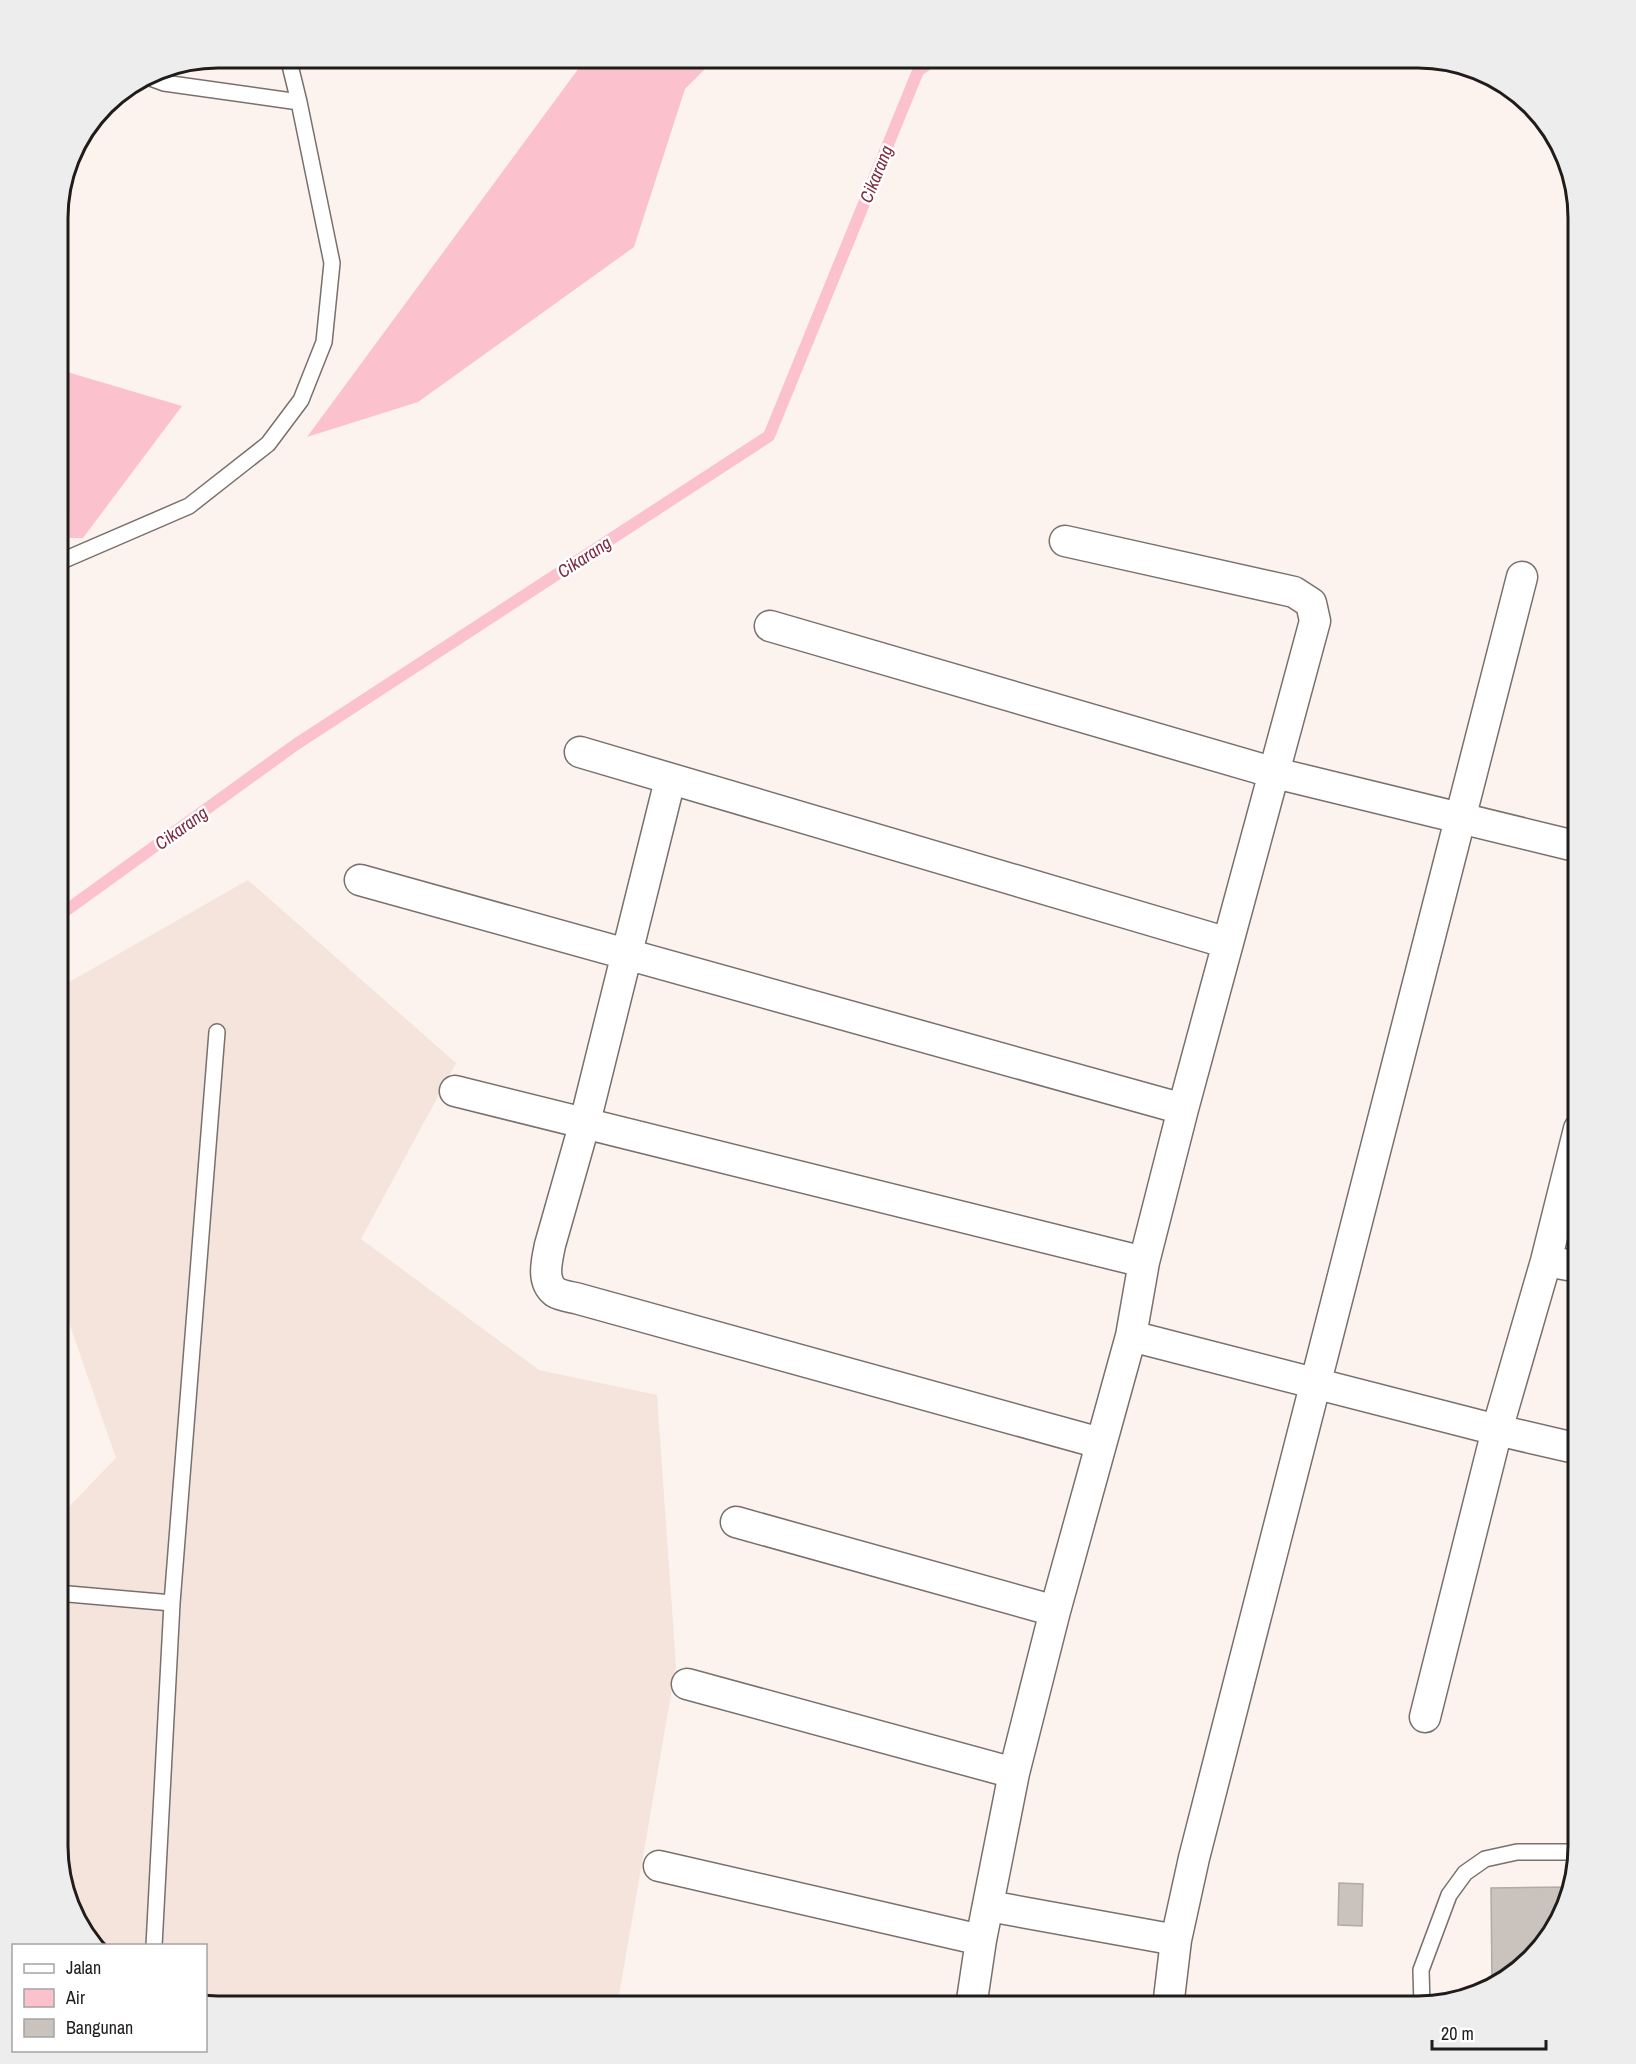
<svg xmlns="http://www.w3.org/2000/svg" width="1636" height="2064" font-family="'Archivo Narrow',sans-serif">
	<rect width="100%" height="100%" fill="#fcf3ee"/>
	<path fill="#f5e4dc" d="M 248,880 L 456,1063 L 361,1239 L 539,1370 L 657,1395 L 676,1666 L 617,2007 L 217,2007 L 206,2004 L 206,1946 L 95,1945 L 84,1936 L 57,1846 L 57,1519 L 116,1458 L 57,1288 L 57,989 Z"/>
	<path fill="#fbc2cd" d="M 587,57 L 717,57 L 685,89 L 634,247 L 418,402 L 307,437 Z
		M 57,369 L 182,406 L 83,538 L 57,538 Z"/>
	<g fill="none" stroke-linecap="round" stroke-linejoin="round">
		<path stroke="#fbc2cd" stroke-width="12" d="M 57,917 L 295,745 L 769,436 L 918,71 L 937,57"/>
	</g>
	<path fill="#cac3bd" stroke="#b1aba4" stroke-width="1.5" d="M 1339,1883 L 1363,1884 L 1362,1926 L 1338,1925 Z
		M 1568,1887 L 1558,1926 L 1508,1980 L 1492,1985 L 1491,1888 Z"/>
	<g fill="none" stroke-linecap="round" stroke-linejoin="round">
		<defs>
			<path id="service" d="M 145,76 L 164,83 L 299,102
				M 57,563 L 189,506 L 268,444 L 301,400 L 324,342 L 332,263 L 299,102 L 288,57
				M 57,1593 L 172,1603 L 154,1946
				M 172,1603 L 217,1032
				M 1422,2006 L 1421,1970 L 1449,1895 L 1465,1873 L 1485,1859 L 1517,1852 L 1578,1852"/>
			<path id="minor" d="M 770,626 L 1275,773 L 1579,847
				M 580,752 L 1228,943
				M 670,780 L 585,1122 L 550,1245 C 547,1260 541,1281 555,1292 C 561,1296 572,1297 579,1299 L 1100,1443
				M 360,880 L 1183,1109
				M 455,1091 L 1144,1262
				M 1546,1261 L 1579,1267
				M 1131,1336 L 1497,1430 L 1579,1449
				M 736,1522 L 1055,1611
				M 687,1684 L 1014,1773
				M 1425,1717 L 1497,1430 L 1546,1261 L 1579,1129
				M 659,1866 L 981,1940
				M 989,1906 L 1176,1940
				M 971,2007 L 981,1940 L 1014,1773 L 1055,1611 L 1131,1336 L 1144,1262 L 1183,1109 L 1315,621 L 1311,603 L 1294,592 L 1065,541
				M 1168,2007 L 1176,1940 L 1194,1858 L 1522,577"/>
		</defs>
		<use href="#service" stroke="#78706c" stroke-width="18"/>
		<use href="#minor" stroke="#78706c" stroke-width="33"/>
		<use href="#service" stroke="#fff" stroke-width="15"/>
		<use href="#minor" stroke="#fff" stroke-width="30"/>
	</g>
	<g text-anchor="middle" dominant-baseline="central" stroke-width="5" stroke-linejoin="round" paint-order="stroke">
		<g font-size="18" font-style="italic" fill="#7c2b42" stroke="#fff">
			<text transform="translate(876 174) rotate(-68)">Cikarang</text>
			<text transform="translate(584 557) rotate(-33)">Cikarang</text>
			<text transform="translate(181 828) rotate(-36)">Cikarang</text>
		</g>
	</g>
	<path d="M0 0H1636V2064H0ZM218 68H1418A150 150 0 0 1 1568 218V1846A150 150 0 0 1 1418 1996H218A150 150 0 0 1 68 1846V218A150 150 0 0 1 218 68Z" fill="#ededed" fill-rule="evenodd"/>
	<path fill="none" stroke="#1f1c1a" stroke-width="3" d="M218 68H1418A150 150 0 0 1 1568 218V1846A150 150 0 0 1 1418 1996H218A150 150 0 0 1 68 1846V218A150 150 0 0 1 218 68Z"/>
	<rect x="12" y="1944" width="195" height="108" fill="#ffffff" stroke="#a5a4a3" stroke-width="1.5"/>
	<rect x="24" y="1964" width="30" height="9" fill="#ffffff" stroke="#a5a4a3" stroke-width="1.5"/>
	<text x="66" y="1974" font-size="18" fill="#1f1c1a">Jalan</text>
	<rect x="24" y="1989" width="30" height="18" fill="#fbc2cd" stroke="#a5a4a3" stroke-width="1.5"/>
	<text x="66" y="2004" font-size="18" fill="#1f1c1a">Air</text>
	<rect x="24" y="2019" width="30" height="18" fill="#cac3bd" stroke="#a5a4a3" stroke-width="1.5"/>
	<text x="66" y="2034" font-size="18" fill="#1f1c1a">Bangunan</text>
	<path d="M1432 2040v9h114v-9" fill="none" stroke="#1f1c1a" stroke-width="3"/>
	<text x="1441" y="2040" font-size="18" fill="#1f1c1a" stroke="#ffffff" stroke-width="4.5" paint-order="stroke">20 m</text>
</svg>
